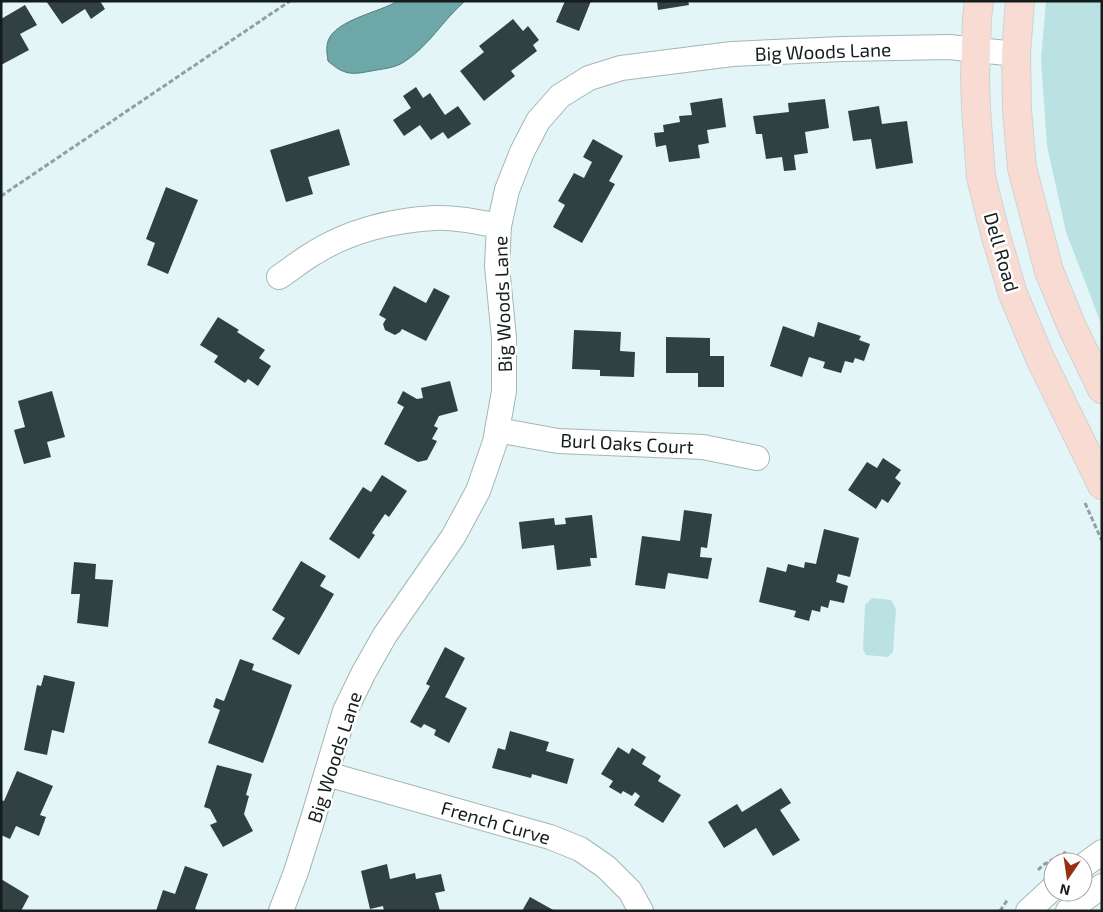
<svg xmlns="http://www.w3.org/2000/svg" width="1103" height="912" font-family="'Exo 2',sans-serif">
	<rect width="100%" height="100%" fill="#e3f5f6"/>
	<path fill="#bbe2e3" d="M 1046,1 L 1102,1 L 1102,326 L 1066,232 L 1047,146 L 1041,59 Z
		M 872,598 L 891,600 L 896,609 L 893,652 L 888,657 L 866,655 L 863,649 L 865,605 Z"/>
	<path fill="#6da7a8" stroke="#537d7e" d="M 398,1 L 465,1 C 443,20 429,46 404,62 C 395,68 382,69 371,71 C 351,75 344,75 328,61 C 327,55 326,47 328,41 C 335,20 380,12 398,1 Z"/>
	<path fill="#314141" d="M 46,1 L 100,1 L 105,9 L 91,19 L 85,9 L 62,24 Z
		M 565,1 L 591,1 L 579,31 L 556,22 Z
		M 657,1 L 688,1 L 689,5 L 658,10 Z
		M 25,5 L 37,25 L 20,34 L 29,50 L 1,65 L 1,19 Z
		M 513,19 L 523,31 L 528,26 L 539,40 L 533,45 L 537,51 L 511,71 L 515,76 L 484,101 L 460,71 L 484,52 L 479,46 Z
		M 416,87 L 423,98 L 430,93 L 445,115 L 458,106 L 471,124 L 448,139 L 443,132 L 431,140 L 420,125 L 404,136 L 393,120 L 411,108 L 403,96 Z
		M 722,98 L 726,127 L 707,130 L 709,143 L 698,145 L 700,158 L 669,162 L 666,145 L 656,147 L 654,133 L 664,132 L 663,125 L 680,122 L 679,116 L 692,115 L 690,103 Z
		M 825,99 L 829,128 L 805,132 L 808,153 L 794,155 L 796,170 L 784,171 L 782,157 L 766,159 L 762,134 L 756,134 L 753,116 L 789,112 L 788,103 Z
		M 879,106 L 882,124 L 907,121 L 913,163 L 876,169 L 871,139 L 853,141 L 848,111 Z
		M 339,129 L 350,165 L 308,177 L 313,194 L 286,202 L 270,150 Z
		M 593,139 L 623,156 L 609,181 L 615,184 L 582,243 L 553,227 L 565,205 L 558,201 L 574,173 L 584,178 L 592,162 L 583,157 Z
		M 166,187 L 198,200 L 168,274 L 147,265 L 155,243 L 146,239 Z
		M 394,286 L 426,303 L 434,288 L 450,296 L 426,341 L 402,329 L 400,332 L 395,335 L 385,330 L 383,324 L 386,319 L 379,315 Z
		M 218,317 L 239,330 L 237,332 L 265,350 L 259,358 L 271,366 L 258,386 L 248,379 L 245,383 L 214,362 L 218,356 L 200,345 Z
		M 818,322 L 861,336 L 859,340 L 870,344 L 864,361 L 855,358 L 853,363 L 845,361 L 841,373 L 823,368 L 825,362 L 809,357 L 802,377 L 770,366 L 783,326 L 814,337 Z
		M 574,330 L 621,332 L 620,351 L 635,352 L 634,377 L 600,376 L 600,370 L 572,369 Z
		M 666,337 L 710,338 L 710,356 L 724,356 L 724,387 L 698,387 L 698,373 L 666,373 Z
		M 450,381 L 458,411 L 439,416 L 434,426 L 438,428 L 432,439 L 437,441 L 427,460 L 418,462 L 384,444 L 404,407 L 397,403 L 403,391 L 417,399 L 423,398 L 421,388 Z
		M 52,391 L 65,437 L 47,442 L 51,457 L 24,464 L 14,430 L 25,427 L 18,401 Z
		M 883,458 L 901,470 L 895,478 L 901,483 L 888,503 L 882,499 L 876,509 L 848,490 L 867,462 L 877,468 Z
		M 382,475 L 407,491 L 389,517 L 385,514 L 372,533 L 375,535 L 359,559 L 329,539 L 363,487 L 371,492 Z
		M 684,510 L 712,514 L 707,548 L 701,547 L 700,557 L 712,558 L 708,579 L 668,573 L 665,589 L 635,585 L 642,536 L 680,541 Z
		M 592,515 L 597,558 L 590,558 L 591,566 L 557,570 L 554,545 L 522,549 L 519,522 L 554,518 L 555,525 L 566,524 L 565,518 Z
		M 824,529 L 859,538 L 850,577 L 838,574 L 836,582 L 848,586 L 844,603 L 830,600 L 828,608 L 821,606 L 820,612 L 812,610 L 809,621 L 794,617 L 796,611 L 759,602 L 767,567 L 786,572 L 788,564 L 804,568 L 805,562 L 816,564 Z
		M 301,561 L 326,576 L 320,586 L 334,594 L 299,655 L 272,639 L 285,618 L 272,610 Z
		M 74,562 L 96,564 L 95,579 L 113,580 L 108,627 L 77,623 L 80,594 L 71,594 Z
		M 445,647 L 465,658 L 445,697 L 467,708 L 449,743 L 434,735 L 436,730 L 424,724 L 421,728 L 410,722 L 430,686 L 426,684 Z
		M 240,659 L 254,664 L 252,670 L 292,685 L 263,763 L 208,743 L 220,710 L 213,707 L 216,698 L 224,701 Z
		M 44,675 L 75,682 L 64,733 L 52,730 L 47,755 L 24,750 L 37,685 L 41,686 Z
		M 510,731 L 549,742 L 546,751 L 574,759 L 567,784 L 532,774 L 531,778 L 492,768 L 498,748 L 505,750 Z
		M 618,747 L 629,754 L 632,748 L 646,757 L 642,764 L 661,776 L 658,781 L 681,795 L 663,823 L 634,805 L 640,796 L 635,792 L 632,796 L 623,791 L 621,794 L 609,787 L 613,781 L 601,774 Z
		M 217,765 L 252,774 L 246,795 L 249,796 L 244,814 L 253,831 L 223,847 L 210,825 L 217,822 L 210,809 L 204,807 Z
		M 17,771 L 53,786 L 40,815 L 46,817 L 39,836 L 16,826 L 10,839 L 1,835 L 1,800 L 4,801 Z
		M 781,788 L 791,803 L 780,810 L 800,840 L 773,856 L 756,828 L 724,848 L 708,822 L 737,804 L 742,812 Z
		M 387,864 L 390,879 L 415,873 L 416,879 L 441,874 L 445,891 L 435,893 L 440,911 L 384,911 L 383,906 L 370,909 L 361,871 Z
		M 185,866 L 208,874 L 195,909 L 199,911 L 156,911 L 163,890 L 175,894 Z
		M 1,879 L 29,896 L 21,911 L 1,911 Z
		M 530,897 L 555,911 L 522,911 Z"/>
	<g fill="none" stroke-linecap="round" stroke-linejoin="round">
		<defs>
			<path id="minor" d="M 279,277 C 291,269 302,260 314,253 C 349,231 393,220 434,218 C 456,217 478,222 499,226
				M 497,430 L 558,441 L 703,447 L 757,458
				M 327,774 L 550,837 L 580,849 L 606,867 L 630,891 L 641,911
				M 1083,866 L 1102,852
				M 281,911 L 296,872 L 314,815 L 345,711 L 364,672 L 385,635 L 453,537 L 478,491 L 495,442 L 504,391 L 504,338 L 497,266 L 499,226 L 507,190 L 522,152 L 538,121 L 560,96 L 589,78 L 621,68 L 732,54 L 842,49 L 949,47 L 1016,54
				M 1028,911 L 1053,888
				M 1068,911 L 1102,886"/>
			<path id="major" d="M 979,1 L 977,18 L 975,78 L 976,109 L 981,177 L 995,233 L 1013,294 L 1039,356 L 1102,485
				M 1020,1 L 1016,54 L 1017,110 L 1022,168 L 1049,271 L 1072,327 L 1102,389"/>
		</defs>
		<use href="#minor" stroke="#a4b6b6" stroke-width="26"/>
		<use href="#major" stroke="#d0d2d2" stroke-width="30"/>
		<path stroke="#92a0a1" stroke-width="3" stroke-dasharray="5 2.5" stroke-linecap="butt" d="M 1,196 L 290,1
			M 1085,503 L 1102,541
			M 1038,870 L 1043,865 L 1066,852
			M 1000,911 L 1008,899"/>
		<use href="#minor" stroke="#fff" stroke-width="24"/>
		<use href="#major" stroke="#f8dcd4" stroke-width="28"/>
	</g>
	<g text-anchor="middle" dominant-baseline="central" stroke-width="5" stroke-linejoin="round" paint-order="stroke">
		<g font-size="19" fill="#151c1c" stroke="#fff">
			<text transform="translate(823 51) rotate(-2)">Big Woods Lane</text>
			<text transform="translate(1002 252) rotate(74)">Dell Road</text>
			<text transform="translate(502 304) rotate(-92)">Big Woods Lane</text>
			<text transform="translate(627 443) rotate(3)">Burl Oaks Court</text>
			<text transform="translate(334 757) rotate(-72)">Big Woods Lane</text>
			<text transform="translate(496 822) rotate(16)">French Curve</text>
		</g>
	</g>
	<rect width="1103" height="912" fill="none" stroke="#151c1c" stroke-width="5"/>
	<g transform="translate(1068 877) rotate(193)"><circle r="24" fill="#ffffff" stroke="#a1a4a4"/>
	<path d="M0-4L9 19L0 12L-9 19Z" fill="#973010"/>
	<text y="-8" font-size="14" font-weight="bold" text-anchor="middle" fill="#151c1c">N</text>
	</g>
</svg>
